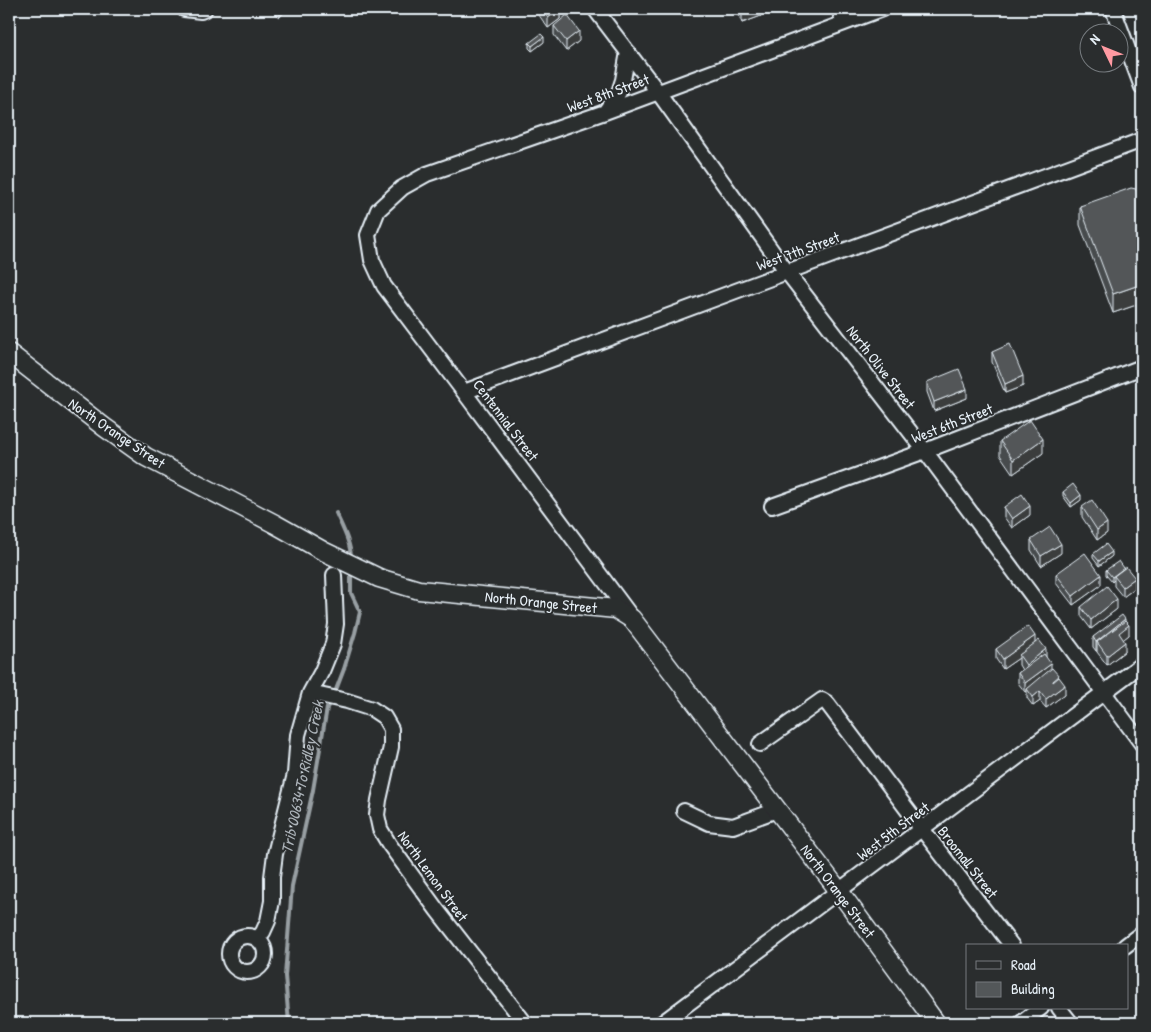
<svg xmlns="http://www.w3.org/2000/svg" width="1151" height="1032" font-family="'Patrick Hand',sans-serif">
	<rect width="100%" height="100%" fill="#2a2d2e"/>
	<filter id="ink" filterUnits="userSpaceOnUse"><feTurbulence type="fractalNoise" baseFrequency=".02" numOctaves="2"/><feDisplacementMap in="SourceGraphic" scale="10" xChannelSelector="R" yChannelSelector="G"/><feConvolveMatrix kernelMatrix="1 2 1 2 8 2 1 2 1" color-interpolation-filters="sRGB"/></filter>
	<g filter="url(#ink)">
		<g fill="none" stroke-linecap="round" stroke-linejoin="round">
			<path stroke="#989fa3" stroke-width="4" d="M 336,513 C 342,527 351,543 351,558
				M 334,695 L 344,669 L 355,633 L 360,612 L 351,593 L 351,570
				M 289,1023 L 285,976 L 292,886 L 313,790 L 327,708 L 330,701"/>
			<defs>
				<path id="minor" d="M 184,9 L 201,11 L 205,9
					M 595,9 L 658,92 L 787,272 L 925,451 L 1142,744
					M 839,9 L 844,23
					M 1113,9 L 1142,87
					M 605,112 L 619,92 L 623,80 L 628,52
					M 464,392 L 1142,140
					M 772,506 L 925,451 L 1142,367
					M 630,615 L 464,392 L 384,286 L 372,260 L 368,235 L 378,210 L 402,188 L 427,174 L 605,112 L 882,9
					M 310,693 L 347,701 L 372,709 L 384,717 L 391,729 L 391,747 L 379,800 L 377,815 L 380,829 L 389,844 L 437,910 L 525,1023
					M 760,744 L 822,700 L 827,703 L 922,829 L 1012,946
					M 684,811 L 709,823 L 733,826 L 777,810
					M229 954a18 18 0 1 1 36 0a18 18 0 1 1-36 0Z
					M 257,939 L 263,932 L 268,921 L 272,901 L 272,877 L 275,854 L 295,774 L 298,735 L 310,693 L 322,671 L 333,644 L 336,624 L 334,575
					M 1125,946 L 1142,933
					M 1059,1008 L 1071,1023
					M 662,1023 L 1142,664
					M 1021,1023 L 1041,1008"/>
				<path id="tertiary" d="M 9,353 L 104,427 L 146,457 L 275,524 L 323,551 L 379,578 L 419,590 L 616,609 L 632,619 L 839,891 L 936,1023"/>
			</defs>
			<use href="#minor" stroke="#e8f1f8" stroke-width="18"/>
			<use href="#tertiary" stroke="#e8f1f8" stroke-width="21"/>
			<use href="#minor" stroke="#2a2d2e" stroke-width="14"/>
			<use href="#tertiary" stroke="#2a2d2e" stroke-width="18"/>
		</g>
		<path fill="#474b4d" stroke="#e8f1f8" d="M 269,9 L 286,9 L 280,17 Z
			M 536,9 L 560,9 L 560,19 L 548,28 L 536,11 Z
			M 736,9 L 761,9 L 761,16 L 742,23 Z
			M 554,26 L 579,41 L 566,51 L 554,35 Z
			M 544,42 L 532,51 L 529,48 L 529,43 Z
			M 1142,204 L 1142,303 L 1113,313 L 1080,225 L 1080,206 Z
			M 992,352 L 1023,386 L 1005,393 L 992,362 Z
			M 927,382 L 967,398 L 934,411 L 927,392 Z
			M 1000,441 L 1043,453 L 1013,474 L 1000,455 Z
			M 1063,492 L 1081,500 L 1071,507 L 1063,496 Z
			M 1004,507 L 1030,515 L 1012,528 L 1004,517 Z
			M 1082,507 L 1107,533 L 1097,540 L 1082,517 Z
			M 1031,540 L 1061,553 L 1041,566 L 1031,550 Z
			M 1093,554 L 1112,556 L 1099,566 L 1093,558 Z
			M 1124,569 L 1135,588 L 1123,597 L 1114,586 L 1114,580 L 1112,582 L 1106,575 L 1106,570 Z
			M 1056,574 L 1101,585 L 1073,605 L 1056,583 Z
			M 1142,590 L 1141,606 L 1136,600 L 1136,595 Z
			M 1081,607 L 1117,609 L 1091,629 L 1081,616 Z
			M 1125,621 L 1129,635 L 1123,639 L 1125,651 L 1107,665 L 1097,652 L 1097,651 L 1096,651 L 1093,647 L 1093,637 Z
			M 1035,642 L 1046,658 L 1051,670 L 1059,678 L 1065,694 L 1046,708 L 1040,701 L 1033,706 L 1027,698 L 1027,691 L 1025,692 L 1018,683 L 1018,673 L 1022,670 L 1019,665 L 1019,658 L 1003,669 L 996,659 L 996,649 Z"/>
		<path fill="#3a3d3e" stroke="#e8f1f8" d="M 280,9 L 286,9 L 280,17 Z
			M 560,9 L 560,19 L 548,28 L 548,18 Z
			M 755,9 L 761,9 L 761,16 L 742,23 L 742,14 Z
			M 579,31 L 579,41 L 566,51 L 566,41 Z
			M 544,37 L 544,42 L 532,51 L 532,46 Z
			M 1142,284 L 1142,303 L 1113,313 L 1113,294 Z
			M 1023,376 L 1023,386 L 1005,393 L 1005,384 Z
			M 967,389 L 967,398 L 934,411 L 934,402 Z
			M 1043,439 L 1043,453 L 1013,474 L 1013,460 Z
			M 1081,495 L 1081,500 L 1071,507 L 1071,503 Z
			M 1030,506 L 1030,515 L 1012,528 L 1012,519 Z
			M 1107,523 L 1107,533 L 1097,540 L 1097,530 Z
			M 1061,544 L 1061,553 L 1041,566 L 1041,556 Z
			M 1112,552 L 1112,556 L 1099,566 L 1099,561 Z
			M 1124,568 L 1124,572 L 1114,576 L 1114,580 L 1112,582 L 1112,577 Z
			M 1101,575 L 1101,585 L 1073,605 L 1073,596 Z
			M 1135,578 L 1135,588 L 1123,597 L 1123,587 Z
			M 1117,599 L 1117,609 L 1091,629 L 1091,620 Z
			M 1125,619 L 1125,628 L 1129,625 L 1129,635 L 1119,643 L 1097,642 L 1097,651 L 1096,651 L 1096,642 Z
			M 1035,636 L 1035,645 L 1019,655 L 1019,658 L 1003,669 L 1003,659 Z
			M 1125,642 L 1125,651 L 1107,665 L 1107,656 Z
			M 1046,649 L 1046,659 L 1026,674 L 1026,665 Z
			M 1051,664 L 1051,674 L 1027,689 L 1027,691 L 1025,692 L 1025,683 Z
			M 1065,685 L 1065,694 L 1046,708 L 1046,699 Z
			M 1040,691 L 1040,701 L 1033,706 L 1033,697 Z"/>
		<path fill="#535759" stroke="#e8f1f8" d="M 541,9 L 560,9 L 548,18 Z
			M 740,9 L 755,9 L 742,14 Z
			M 567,15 L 579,31 L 566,41 L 554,26 Z
			M 541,34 L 544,37 L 532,46 L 529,43 Z
			M 1131,188 L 1136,189 L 1142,204 L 1142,284 L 1113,294 L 1080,206 Z
			M 1010,344 L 1023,376 L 1005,384 L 992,352 Z
			M 959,369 L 967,389 L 934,402 L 927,382 Z
			M 1030,420 L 1043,439 L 1013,460 L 1000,441 Z
			M 1073,484 L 1081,495 L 1071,503 L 1063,492 Z
			M 1022,494 L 1030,506 L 1012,519 L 1004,507 Z
			M 1092,500 L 1107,523 L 1097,530 L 1082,507 Z
			M 1050,527 L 1061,544 L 1041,556 L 1031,540 Z
			M 1106,544 L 1112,552 L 1099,561 L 1093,554 Z
			M 1085,553 L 1101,575 L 1073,596 L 1056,574 Z
			M 1119,561 L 1124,568 L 1112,577 L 1106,570 Z
			M 1126,567 L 1135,578 L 1123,587 L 1114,576 Z
			M 1107,586 L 1117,599 L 1091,620 L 1081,607 Z
			M 1142,590 L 1142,601 L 1141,602 L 1136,595 Z
			M 1122,615 L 1125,619 L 1096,642 L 1093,637 Z
			M 1125,621 L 1129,625 L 1119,633 L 1125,642 L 1107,656 L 1097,642 Z
			M 1028,626 L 1035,636 L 1003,659 L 996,649 Z
			M 1039,640 L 1046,649 L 1026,665 L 1019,655 Z
			M 1044,654 L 1051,664 L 1025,683 L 1018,673 Z
			M 1052,668 L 1059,676 L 1053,681 L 1053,682 L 1059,677 L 1065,685 L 1046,699 L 1040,691 L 1033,697 L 1027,689 Z"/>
	</g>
	<g text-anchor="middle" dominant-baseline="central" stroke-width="4" stroke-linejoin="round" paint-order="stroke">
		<g font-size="15" fill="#e8f1f8" stroke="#2a2d2e">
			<text transform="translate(608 93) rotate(-20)">West 8th Street</text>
			<text transform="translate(798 251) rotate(-20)">West 7th Street</text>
			<text transform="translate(881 367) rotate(52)">North Olive Street</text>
			<text transform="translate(506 420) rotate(53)">Centennial Street</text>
			<text transform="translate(952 423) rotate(-21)">West 6th Street</text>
			<text transform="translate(117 433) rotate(34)">North Orange Street</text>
			<text transform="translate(541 602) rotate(6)">North Orange Street</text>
			<text transform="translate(893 831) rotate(-37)">West 5th Street</text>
			<text transform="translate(968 862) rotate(52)">Broomall Street</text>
			<text transform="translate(433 876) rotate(54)">North Lemon Street</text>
			<text transform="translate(838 891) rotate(53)">North Orange Street</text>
		</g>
		<g font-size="16" font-style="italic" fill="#acb3b9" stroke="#2a2d2e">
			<text transform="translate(302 777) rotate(-78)">Trib 00634 To Ridley Creek</text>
		</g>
	</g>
	<rect width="1151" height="1032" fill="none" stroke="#2a2d2e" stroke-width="30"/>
	<rect x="15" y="15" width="1121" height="1002" fill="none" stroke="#e8f1f8" stroke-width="2" filter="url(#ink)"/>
	<rect x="966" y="944" width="162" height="65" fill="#2a2d2e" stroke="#767b7f"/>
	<rect x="976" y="961" width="25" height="8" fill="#2a2d2e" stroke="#767b7f"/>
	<text x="1011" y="970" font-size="15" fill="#e8f1f8">Road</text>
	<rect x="976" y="982" width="25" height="15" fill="#535759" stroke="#767b7f"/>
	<text x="1011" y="994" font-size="15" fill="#e8f1f8">Building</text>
	<g transform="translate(1104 48) rotate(313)"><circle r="24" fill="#2a2d2e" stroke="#767b7f"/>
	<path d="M0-4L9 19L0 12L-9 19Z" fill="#ff9aa2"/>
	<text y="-8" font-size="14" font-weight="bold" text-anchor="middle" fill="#e8f1f8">N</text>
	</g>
</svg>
